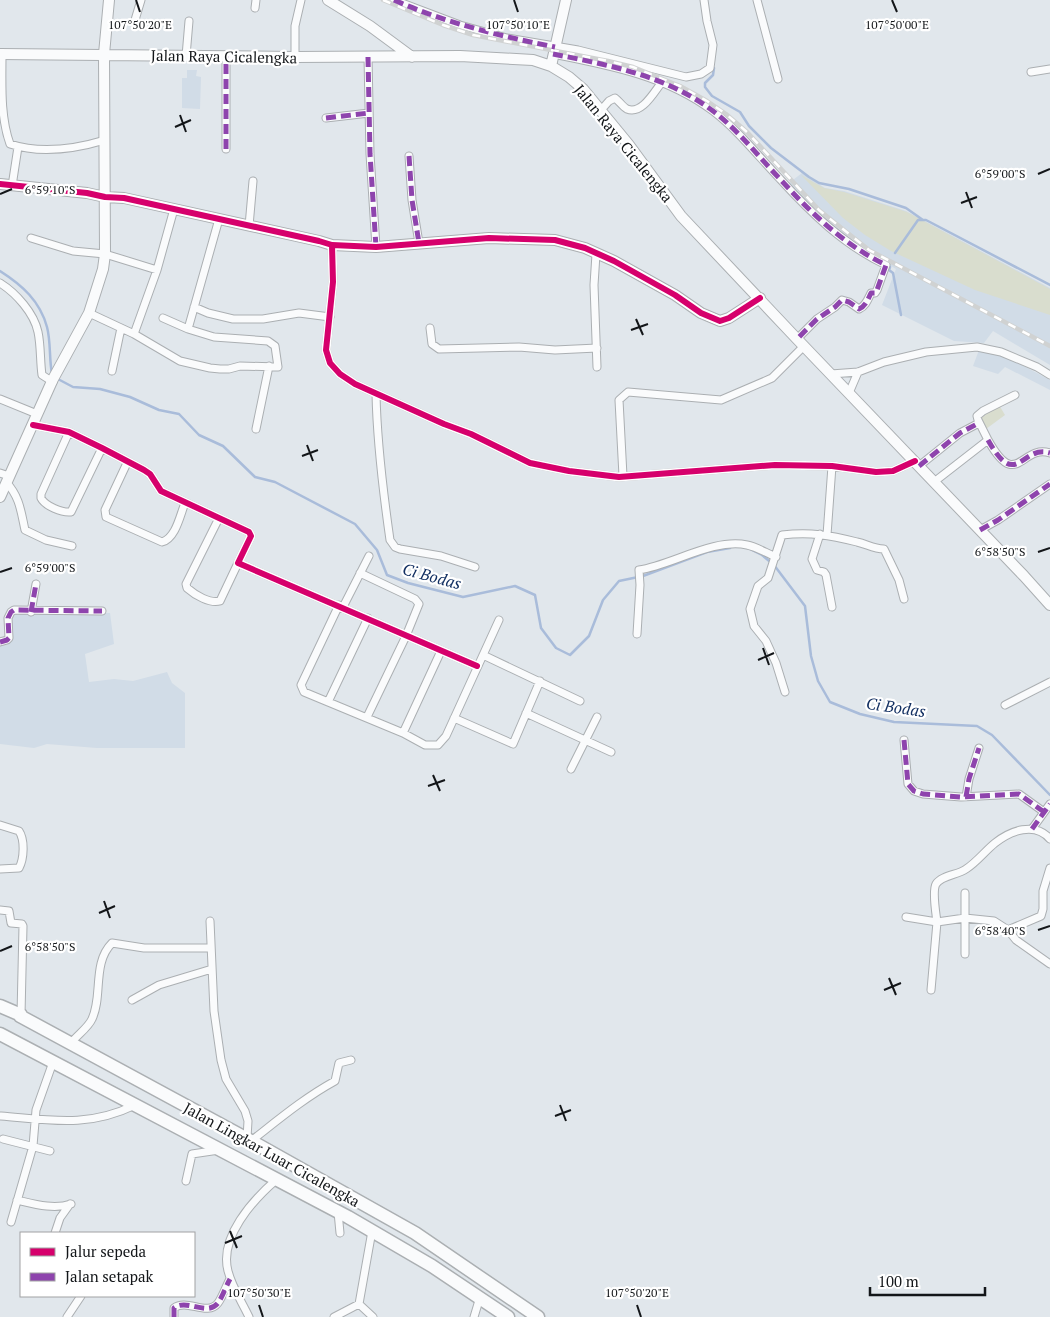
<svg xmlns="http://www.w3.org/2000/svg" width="1050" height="1317" font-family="'PT Serif',serif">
	<rect width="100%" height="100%" fill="#e1e7ec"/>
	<path fill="#d1dce7" d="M 187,70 L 197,70 L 196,76 L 201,77 L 200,109 L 182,108 L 182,78 L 187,78 Z
		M 802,173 L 825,188 L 844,191 L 906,211 L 1050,288 L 1050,365 L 993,331 L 984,343 L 954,341 L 882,305 L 896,269 L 849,241 L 822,219 L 789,183 Z
		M 979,350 L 991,352 L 1018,363 L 1050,380 L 1050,390 L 1005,367 L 998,374 L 973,366 Z
		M 37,612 L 110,613 L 114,644 L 85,654 L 89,682 L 114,679 L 133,681 L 167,672 L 172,683 L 185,693 L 185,748 L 97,748 L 47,744 L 34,748 L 0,744 L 0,639 L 10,640 L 13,615 Z"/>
	<path fill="#d9ddce" d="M 801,175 L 824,188 L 844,192 L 907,212 L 1050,289 L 1050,315 L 975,290 L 891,251 L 865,235 L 843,218 Z
		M 999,405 L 1005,415 L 986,429 L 979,419 Z"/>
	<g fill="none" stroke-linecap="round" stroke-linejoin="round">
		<path stroke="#a9bcda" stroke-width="2.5" d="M 714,68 L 713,75 L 705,83 L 705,87 L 712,96 L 740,112 L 749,126 L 771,148 L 809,177 L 819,183 L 849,189 L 906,208 L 923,220
			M 895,253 L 918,220 L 926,220 L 1050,285
			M 890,267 L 889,270 L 893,273 L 901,315
			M 0,271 C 22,285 40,301 47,327 C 51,342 49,359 52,374
			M 56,378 L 73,387 L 100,389 L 130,397 L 159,410 L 179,414 L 199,435 L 223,446 L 255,477 L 275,482 L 355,524 L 377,550 L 387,575 L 408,583 L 463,597 L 515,586 L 535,595 L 541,628 L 556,648 L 570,655 L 589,636 L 603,600 L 619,581 L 643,576 L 707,552 L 730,548
			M 750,549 L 762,555 L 774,565 L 805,606 L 811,656 L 818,681 L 830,702 L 860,714 L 894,722 L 977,726 L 992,735 L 1050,795"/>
		<defs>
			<path id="street" d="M 394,0 L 460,25 L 507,38 L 578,50 L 686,77 L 701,74 L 710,68 L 713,45 L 707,21 L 704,0
				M 757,0 L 778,79
				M 255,8 L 256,0
				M 135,20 L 141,0
				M 2,54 C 2,84 0,116 10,144 C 40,154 75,149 105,140
				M 553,54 C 609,65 667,76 713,111 C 739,131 758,156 780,179 C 811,213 844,245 886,265 L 877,290 L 875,293 L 871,293 C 868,299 866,306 859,309 L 849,302 L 842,300 L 835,307 L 817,319 L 797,339
				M 186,56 L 189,21
				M 295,57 L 295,26 L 301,0
				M 368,57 L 370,154 L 376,247
				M 1031,72 L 1050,69
				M 601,110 L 609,101 L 615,98 C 619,101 623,107 627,109 C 642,115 654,92 662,82
				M 326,118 L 369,113
				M 226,149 L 226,56
				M 409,156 L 412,200 L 419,243
				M 12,186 L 18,147
				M 249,226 L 253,181
				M 31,238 L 73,251 L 105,254 L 157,270
				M 332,245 L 333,282 L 326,350 L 330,363 L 340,374 L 355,384 L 444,424 L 471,434 L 530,463 L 569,471 L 619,477 L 775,465 L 832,466 L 876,472 L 893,471 L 915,461
				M 596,254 L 594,285 L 597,367
				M 0,283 C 16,293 34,313 38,332 C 41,346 40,361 42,375 L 53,382
				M 194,307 L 208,313 L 233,319 L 263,319 L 299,313 L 330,317
				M 89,313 L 134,334 L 180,361 L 210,368 L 220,369 L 229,369 L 240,366 L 278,367 L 275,346 L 268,341 L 214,337 L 188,329 L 163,318
				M 430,328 L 432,344 L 439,349 L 519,347 L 555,350 L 597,348
				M 188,329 L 219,219
				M 134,334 L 157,270 L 174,209
				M 112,371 L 121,328
				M 831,374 L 858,372 L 884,362 L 926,352 L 977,347 L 1001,352 L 1037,367 L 1050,375
				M 849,393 L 858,372
				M 376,394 C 377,443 383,491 390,540 L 395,547 L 400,549 L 441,556 L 475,567
				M 0,399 L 37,414
				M 33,425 L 69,432 L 102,448 L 144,470 L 150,474 L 161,491 L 249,532 L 251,536 L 238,563 L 477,666
				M 256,429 L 269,366
				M 69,432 L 41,494 L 41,498 C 45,506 62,513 71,512 L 102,448
				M 988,440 C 1017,492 1021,444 1050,453
				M 127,463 L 105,510 L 106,517 L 162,542 C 176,538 180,515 185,503
				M 919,466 L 960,433 L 979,423
				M 0,473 L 9,476
				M 623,476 L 619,400 L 628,392 L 721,400 L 772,378 L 804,346
				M 6,482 C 20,497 21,512 25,530 L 46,540 L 72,546
				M 934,482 L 988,440 L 978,420 L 977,416 L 983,411 L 1015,395
				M 219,518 L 186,584 L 187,588 C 195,595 210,604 220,601 L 238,563
				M 980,530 L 998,520 L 1050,484
				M 820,534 L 812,559 L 817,570 L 824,572 L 826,575 L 832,607
				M 827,535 L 832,466
				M 360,573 L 415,599 L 419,604 L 406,636 L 367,717
				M 339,605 L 301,685 L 304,692 L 403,733 L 425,745 L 438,745 L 446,736 L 499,620
				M 343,607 L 369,556
				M 31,612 L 36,584
				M 637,634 L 640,585 L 639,570 C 672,565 713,538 747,545 C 757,547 766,553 776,557
				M 0,642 L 7,640 L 9,638 L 8,618 L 11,612 L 14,610 L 102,611
				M 483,655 L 580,701
				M 785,692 L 776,663 L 766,641 L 754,626 L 750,609 L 758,586 L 768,578 L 782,535 C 811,532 829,535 857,542 C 867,544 873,549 884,549 L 899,580 L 904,599
				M 328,702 L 368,618
				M 1005,705 L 1050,682
				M 526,713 L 611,752
				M 454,718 L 513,744 L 540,681
				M 403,733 L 441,651
				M 904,740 L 908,784 L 914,791 L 923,794 L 961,797 L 1019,794 L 1044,812
				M 571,769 L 597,717
				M 966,797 L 969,779 L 979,748
				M 0,825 L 19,831 C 25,840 24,859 19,868 L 0,869
				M 1032,829 L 1050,804
				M 0,910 L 9,911 L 11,923 L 22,924 L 23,926 L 21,1015
				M 906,917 L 937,922 C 936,914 932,891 936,884 C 942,875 958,875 966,869 C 977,862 985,851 995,843 C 1010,831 1035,821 1050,839
				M 210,921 L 214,1011 L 221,1060 L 226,1079 L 245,1111 L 248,1121 L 247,1138
				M 1008,930 L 1041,916 L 1043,909 L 1043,891 L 1050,868
				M 965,954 L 965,893
				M 931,990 L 937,922 L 965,918 L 994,921 L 1008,930 L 1016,940 L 1050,964
				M 132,1000 L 159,985 L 212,969
				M 71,1043 C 77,1035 88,1028 92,1019 C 103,996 92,963 112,943 L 144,948 L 211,948
				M 1,1116 C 50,1120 88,1128 135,1105
				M 3,1139 L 50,1151
				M 251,1141 C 278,1120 304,1098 335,1081 L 339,1063 L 351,1060
				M 186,1181 L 192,1154 L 219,1150
				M 17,1200 C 34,1204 54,1210 71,1204
				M 338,1212 L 340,1233
				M 11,1222 L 33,1146 L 36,1110 L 53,1062
				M 55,1233 L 60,1218 L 70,1204
				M 359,1304 L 372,1231
				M 359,1304 L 373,1317
				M 67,1317 L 81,1296
				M 174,1317 L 174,1308 C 187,1298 207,1317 218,1303 C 223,1296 226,1286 230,1279
				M 249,1317 C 242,1302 232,1287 228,1271 C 219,1237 253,1200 276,1180
				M 334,1317 L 359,1304
				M 474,1317 L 480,1297"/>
			<path id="secondary" d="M 328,0 L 370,26 L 412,57
				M 0,54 L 295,57 L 460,56 L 533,60 L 551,66 L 569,77 L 583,89 L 629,145 L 681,216 L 797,339 L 1024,576 L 1050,605
				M 551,66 L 566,0
				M 0,184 L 87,193 L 105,197 L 124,198 L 319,241 L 332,245 L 376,247 L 489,238 L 555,240 L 585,248 L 614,261 L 675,295 L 701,313 L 720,321 L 729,318 L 760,298
				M 0,497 L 53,379 L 89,313 L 103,269 L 105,254 L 104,54 L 109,0"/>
			<path id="highway" d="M 0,1006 L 21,1015 L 20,1016 L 251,1141 L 415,1233 L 538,1317
				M 0,1034 L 348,1217 L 432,1266 L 508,1317"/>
		</defs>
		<use href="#street" stroke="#abafb2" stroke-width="9"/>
		<use href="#secondary" stroke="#abafb2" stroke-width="12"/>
		<use href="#highway" stroke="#abafb2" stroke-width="15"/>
		<use href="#street" stroke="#fafbfc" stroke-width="7"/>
		<use href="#secondary" stroke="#fafbfc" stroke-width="10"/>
		<use href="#highway" stroke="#fafbfc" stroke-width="12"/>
		<defs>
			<path id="rail" d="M 383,0 L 443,25 L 473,35 L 608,61 L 633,67 L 680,86 L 707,101 L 726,114 L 747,132 L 819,210 L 869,250 L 1050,346"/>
		</defs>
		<use href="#rail" stroke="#d0d2d2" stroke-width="4.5"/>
		<use href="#rail" stroke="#fff" stroke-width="2.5" stroke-dasharray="8" stroke-linecap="butt"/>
		<path stroke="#8e44ad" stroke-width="5" stroke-dasharray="10 5" stroke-linecap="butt" d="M 394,0 C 446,23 500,36 555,47
			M 553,54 C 609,65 667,76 713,111 C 739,131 758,156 780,179 C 811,213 844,245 886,265 L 877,290 L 875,293 L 871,293 C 868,299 866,306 859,309 L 849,302 L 842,300 L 835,307 L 817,319 L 797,339
			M 368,57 L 370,154 L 376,247
			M 326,118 L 369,113
			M 226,149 L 226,56
			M 409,156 L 412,200 L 419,243
			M 988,440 C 1017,492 1021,444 1050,453
			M 919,466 L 960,433 L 979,423
			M 980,530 L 998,520 L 1050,484
			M 31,612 L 36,584
			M 0,642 L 7,640 L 9,638 L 8,618 L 11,612 L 14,610 L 102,611
			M 904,740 L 908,784 L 914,791 L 923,794 L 961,797 L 1019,794 L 1044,812
			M 966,797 L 969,779 L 979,748
			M 1032,829 L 1050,804
			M 174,1317 L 174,1308 C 187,1298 207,1317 218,1303 C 223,1296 226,1286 230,1279"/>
		<defs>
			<path id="cycleway" d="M 0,184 L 87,193 L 105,197 L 124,198 L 319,241 L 332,245 L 376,247 L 489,238 L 555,240 L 585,248 L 614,261 L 675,295 L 701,313 L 720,321 L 729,318 L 760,298
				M 332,245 L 333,282 L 326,350 L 330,363 L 340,374 L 355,384 L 444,424 L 471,434 L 530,463 L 569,471 L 619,477 L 775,465 L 832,466 L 876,472 L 893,471 L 915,461
				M 33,425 L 69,432 L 102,448 L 144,470 L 150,474 L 161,491 L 249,532 L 251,536 L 238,563 L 477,666"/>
		</defs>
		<use href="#cycleway" stroke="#fff" stroke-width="9"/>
		<use href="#cycleway" stroke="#d6006c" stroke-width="6"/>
	</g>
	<path fill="none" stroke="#131619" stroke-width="2" d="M 136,0 L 140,12M 514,0 L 518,12M 892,0 L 897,12M 180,115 L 186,132M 175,127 L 191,120M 1038,174 L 1050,169M 966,192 L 972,208M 0,194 L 12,189M 961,203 L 977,197M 636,319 L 643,335M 631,330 L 648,324M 307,445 L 313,461M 302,456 L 318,450M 1038,552 L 1050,548M 0,572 L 12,568M 763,648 L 769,665M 758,660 L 774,653M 433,775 L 440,791M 428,786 L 445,780M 104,901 L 110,918M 99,913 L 115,906M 1038,930 L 1050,926M 0,951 L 12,946M 889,978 L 896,995M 884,990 L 901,983M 560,1105 L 566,1121M 555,1116 L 571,1110M 230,1231 L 237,1248M 225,1243 L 242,1236M 259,1305 L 263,1317M 637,1305 L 641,1317"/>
	<g text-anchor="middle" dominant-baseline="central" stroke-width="4.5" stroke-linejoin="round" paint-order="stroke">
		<g font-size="15" fill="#131619" stroke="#fff">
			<text transform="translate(224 56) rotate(1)">Jalan Raya Cicalengka</text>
			<text transform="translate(624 143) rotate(51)">Jalan Raya Cicalengka</text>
			<text transform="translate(272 1154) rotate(29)">Jalan Lingkar Luar Cicalengka</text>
		</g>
		<g font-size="16" font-style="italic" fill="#133062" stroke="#fff">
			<text transform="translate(432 576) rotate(15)">Ci Bodas</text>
			<text transform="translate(896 707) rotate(8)">Ci Bodas</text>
		</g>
	</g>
	<g font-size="12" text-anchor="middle" fill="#131619" stroke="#fff" stroke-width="4.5" stroke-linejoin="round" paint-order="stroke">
		<text x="518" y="29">107°50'10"E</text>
		<text x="140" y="29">107°50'20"E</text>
		<text x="897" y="29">107°50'00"E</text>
		<text x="1000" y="178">6°59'00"S</text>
		<text x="50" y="194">6°59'10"S</text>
		<text x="1000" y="556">6°58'50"S</text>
		<text x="50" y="572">6°59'00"S</text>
		<text x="1000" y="935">6°58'40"S</text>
		<text x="50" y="951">6°58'50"S</text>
		<text x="259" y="1297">107°50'30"E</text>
		<text x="637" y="1297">107°50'20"E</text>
	</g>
	<rect x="20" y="1232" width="175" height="65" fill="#ffffff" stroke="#a1a2a3"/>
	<rect x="30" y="1248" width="25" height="8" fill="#d6006c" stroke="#a1a2a3"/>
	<text x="65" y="1257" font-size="15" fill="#131619">Jalur sepeda</text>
	<rect x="30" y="1273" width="25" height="8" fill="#8e44ad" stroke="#a1a2a3"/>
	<text x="65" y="1282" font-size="15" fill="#131619">Jalan setapak</text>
	<path d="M870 1287v8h115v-8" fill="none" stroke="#131619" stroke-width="2.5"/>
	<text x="878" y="1287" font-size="15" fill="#131619" stroke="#ffffff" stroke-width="4" paint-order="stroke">100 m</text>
</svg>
